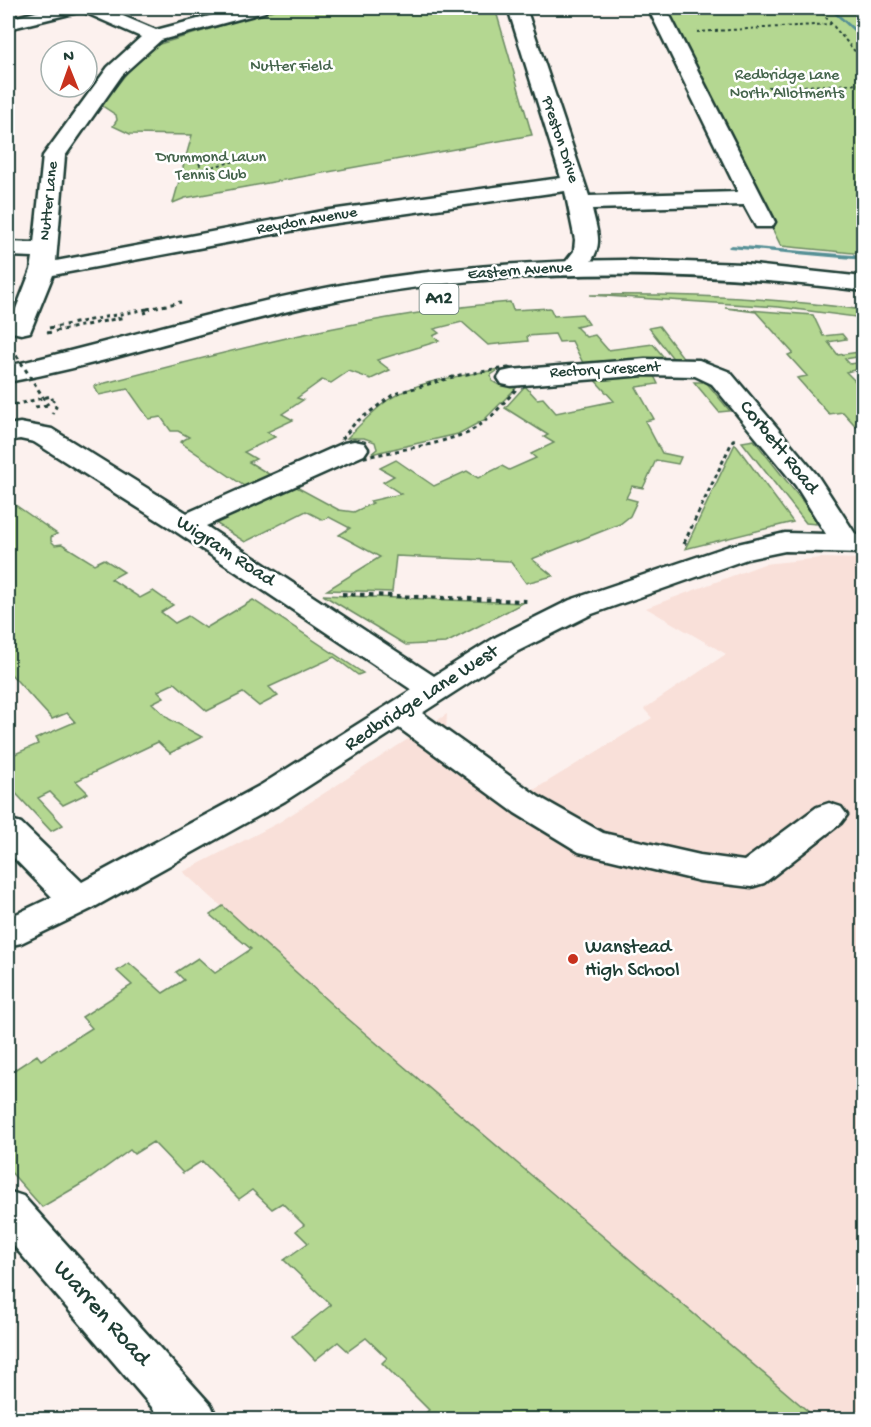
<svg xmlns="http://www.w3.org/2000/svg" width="871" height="1427" font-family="'Gochi Hand',sans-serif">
	<rect width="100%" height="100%" fill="#fcf1ee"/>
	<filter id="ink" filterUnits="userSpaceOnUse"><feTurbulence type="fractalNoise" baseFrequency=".0167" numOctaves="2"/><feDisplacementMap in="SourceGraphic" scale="12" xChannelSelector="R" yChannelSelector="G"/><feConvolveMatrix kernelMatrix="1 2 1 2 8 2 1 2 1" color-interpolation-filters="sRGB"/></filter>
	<g filter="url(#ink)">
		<path fill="#f9e0d9" d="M 821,558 L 863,559 L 863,1419 L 817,1419 L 340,1012 L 183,872 L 278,823 L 447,714 L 446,730 L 527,794 L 652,718 L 644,709 L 726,654 L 646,608 L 764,564 Z"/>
		<path fill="#b4d791" stroke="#6a8a62" stroke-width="1.5" d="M 280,8 L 495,8 L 532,135 L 185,198 L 173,203 L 192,135 L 130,134 L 113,126 L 117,120 L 116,115 L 101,105 L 142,54 L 153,46 Z
			M 662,8 L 863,8 L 863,254 L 781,246 Z
			M 590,295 C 681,294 773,297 863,310 L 863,318 L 779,307 Z
			M 510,302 L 513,310 L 550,308 L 554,316 L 582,314 L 589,324 L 576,327 L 586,337 L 595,335 L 608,350 L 653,344 L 667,361 L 583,363 L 572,341 L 559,342 L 555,334 L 527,336 L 528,341 L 488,345 L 462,322 L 434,329 L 439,333 L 433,336 L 439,341 L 377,360 L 390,370 L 371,379 L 349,371 L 331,383 L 322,380 L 297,398 L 303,400 L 282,414 L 293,420 L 267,432 L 275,437 L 244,452 L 256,459 L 249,462 L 272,476 L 247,488 L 180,442 L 189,437 L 178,431 L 171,431 L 161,417 L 149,419 L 128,389 L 99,395 L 94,386 C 232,350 368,314 510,302 Z
			M 725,308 L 813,315 L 823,336 L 842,334 L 846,339 L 828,342 L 838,355 L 859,352 L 863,356 L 845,359 L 850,364 L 863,362 L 863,368 L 846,372 L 856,382 L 863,381 L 863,434 L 843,412 L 829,414 L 797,378 L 807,376 L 788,355 L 793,353 L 756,312 Z
			M 659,326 L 682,356 L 680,360 L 675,361 L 649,328 Z
			M 500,369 L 491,375 L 492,381 L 499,385 L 519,385 L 484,420 L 458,434 L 371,454 L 377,449 L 375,442 L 364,438 L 347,438 C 360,425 373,411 388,400 C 419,379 464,376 500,369 Z
			M 653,374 L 658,384 L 636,387 L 654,419 L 645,421 L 662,453 L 681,457 L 678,464 L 656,460 L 643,488 L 632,486 L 626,498 L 637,501 L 630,516 L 620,524 L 532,559 L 553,576 L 526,583 L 510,561 L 396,556 L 392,592 L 327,590 L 380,557 L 339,535 L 350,528 L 329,517 L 323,520 L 306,511 L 245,542 L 214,522 L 293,485 L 339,510 L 354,512 L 373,503 L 370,501 L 401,494 L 383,482 L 394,476 L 380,468 L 396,460 L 434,486 L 467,471 L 478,478 L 502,466 L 509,470 L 536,458 L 531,454 L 554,443 L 544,437 L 548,435 L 505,408 L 525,386 L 537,399 L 543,398 L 556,413 L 614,401 L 591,376 Z
			M 694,382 L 706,382 L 730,411 L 719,412 Z
			M 754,440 L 815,517 L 816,524 L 806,523 L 742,442 Z
			M 735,444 L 793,522 L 685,549 Z
			M 11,502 L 57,534 L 51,537 L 51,541 L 55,545 L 62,544 L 94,564 L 104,559 L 124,572 L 111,579 L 140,598 L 153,591 L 173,605 L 161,612 L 175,623 L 188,616 L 206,628 L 253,600 L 363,673 L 358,675 L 334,657 L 269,687 L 278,696 L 259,706 L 243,693 L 207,711 L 175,683 L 158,691 L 164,697 L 152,703 L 169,719 L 202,737 L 170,753 L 158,742 L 76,781 L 88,793 L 63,805 L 50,792 L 38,798 L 63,825 L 51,831 L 8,785 L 8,757 L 38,744 L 35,739 L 75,722 L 67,713 L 52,719 L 8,671 L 8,503 Z
			M 323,595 L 523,603 L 446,643 L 406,645 Z
			M 223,906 L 340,1012 L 817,1419 L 418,1419 L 429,1410 L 382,1363 L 387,1358 L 366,1338 L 348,1351 L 338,1342 L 315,1360 L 292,1336 L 331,1305 L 284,1260 L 308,1243 L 296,1231 L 304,1225 L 282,1203 L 272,1209 L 252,1190 L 239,1199 L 202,1161 L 183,1173 L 153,1142 L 134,1154 L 130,1150 L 88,1180 L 42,1207 L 8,1169 L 8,1074 L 37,1055 L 41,1060 L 92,1028 L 82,1017 L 132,985 L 117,971 L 129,963 L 163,993 L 184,980 L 176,972 L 198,958 L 215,973 L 251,949 L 210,915 Z"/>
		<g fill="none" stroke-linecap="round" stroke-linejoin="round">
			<path fill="#569096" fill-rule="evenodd" d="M 828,8 L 832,8 L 864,37 L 864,41 Z
				M 731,245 L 864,256 L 864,260 L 729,248 L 728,247 Z"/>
			<defs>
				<path id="minor" d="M 52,8 L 104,8 L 156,30 L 240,8 L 268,8 L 265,12 L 161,40 L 122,75 L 65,156 L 56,261 L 323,211 L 561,178 L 508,8 L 526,8 L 589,196 L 738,192 L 648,8 L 666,8 L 775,222 L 772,227 L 756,227 L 744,205 L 592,209 C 597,231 604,245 589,264 C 581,273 577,276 565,273 L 561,268 L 574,251 L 575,240 L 565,191 L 323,225 L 53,275 L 30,332 L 21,334 L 12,332 L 9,327 L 31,270 L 33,257 L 8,256 L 8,242 L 34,243 L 43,156 L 108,67 L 141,37 L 84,12 L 81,8 L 78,12 L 8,29 L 8,19 Z
					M 645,359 L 699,360 L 730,372 L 817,475 L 856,535 L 864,535 L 864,553 L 785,551 L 747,559 L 592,614 L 518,651 L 422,713 L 539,797 L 603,833 L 700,855 L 744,861 L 817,807 L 829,803 L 841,807 L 847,815 L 841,823 L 764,883 L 751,887 L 700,881 L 579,852 L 515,813 L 399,728 L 285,801 L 91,909 L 21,943 L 8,946 L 8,918 L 52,897 L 8,852 L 8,819 L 21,823 L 82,882 L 261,785 L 412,690 L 175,531 L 34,442 L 20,439 L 8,441 L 8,425 L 20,423 L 52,429 L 187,513 L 344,443 L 354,441 L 364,443 L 368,449 L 364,455 L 206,526 L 434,676 L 496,637 L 570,600 L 729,546 L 785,533 L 826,534 L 796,486 L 712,384 L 695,376 L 645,375 L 511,386 L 502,384 L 498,378 L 502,372 L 511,370 Z
					M 8,1191 L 23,1196 L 211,1405 L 218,1420 L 163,1420 L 8,1239 Z"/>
				<path id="highway" d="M 624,260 L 744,264 L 864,277 L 864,291 C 688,269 508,266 334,301 C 224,323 118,362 8,382 L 8,366 C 133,337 256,297 383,278 C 463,266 543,261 624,260 Z"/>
			</defs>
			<use href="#minor" stroke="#1f3d34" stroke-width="5"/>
			<use href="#highway" stroke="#1f3d34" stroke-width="5"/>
			<path stroke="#1f3d34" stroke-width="2" stroke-dasharray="3 3" stroke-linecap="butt" d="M 818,8 L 864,62
				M 853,8 L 864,13
				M 697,32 L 831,24
				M 768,87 L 864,84
				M 199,163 L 202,169 L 249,158"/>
			<path stroke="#1f3d34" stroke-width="3" stroke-dasharray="4 4" stroke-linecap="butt" d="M 147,309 L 181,302
				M 49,328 L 147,309 L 148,312 L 144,313
				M 47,333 L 125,317
				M 508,368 L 528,376 L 492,416 L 468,433 L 432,444 L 360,458 L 342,453 L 342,439 L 355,423 L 394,394 L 460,375 Z
				M 14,405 L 51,396 L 56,407 L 52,414
				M 35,407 L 48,405
				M 684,543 L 733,440 L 737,439"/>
			<path stroke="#1f3d34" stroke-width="4" stroke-dasharray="4.5 4.5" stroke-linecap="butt" d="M 684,544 L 685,542
				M 342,594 L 527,601"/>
			<use href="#minor" fill="#fff" fill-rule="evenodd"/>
			<use href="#highway" fill="#fff" fill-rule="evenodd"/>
			<path stroke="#1f3d34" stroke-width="3" stroke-dasharray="4 4" stroke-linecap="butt" d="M 8,342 L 48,405"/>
		</g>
	</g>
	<circle fill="#c8321e" stroke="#fff" stroke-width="2" cx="573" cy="959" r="6"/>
	<g text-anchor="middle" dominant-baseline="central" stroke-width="5" stroke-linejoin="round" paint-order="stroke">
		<g font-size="16" fill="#44644b" stroke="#fff">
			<text x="291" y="67">Nutter Field</text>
			<text x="787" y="76">Redbridge Lane<tspan x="787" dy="18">North Allotments</tspan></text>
			<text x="211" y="158">Drummond Lawn<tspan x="211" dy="18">Tennis Club</tspan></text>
		</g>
		<g font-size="16" fill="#1f3d34" stroke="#fff">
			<text transform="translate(559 140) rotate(72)">Preston Drive</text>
			<text transform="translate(50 201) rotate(-84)">Nutter Lane</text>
			<text transform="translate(307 222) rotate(-10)">Reydon Avenue</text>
			<text transform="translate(520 272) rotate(-4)">Eastern Avenue</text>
			<text transform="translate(605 371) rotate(-3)">Rectory Crescent</text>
		</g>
		<rect fill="#fff" stroke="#627771" stroke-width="1.5" x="419.5" y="284" width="39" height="30" rx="4.5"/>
		<g font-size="18" font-weight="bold" fill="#1f3d34">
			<text x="439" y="299">A12</text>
		</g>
		<g font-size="20" fill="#1f3d34" stroke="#fff">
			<text transform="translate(778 448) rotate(51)">Corbett Road</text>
			<text transform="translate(225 552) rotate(33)">Wigram Road</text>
			<text transform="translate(422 699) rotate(-33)">Redbridge Lane West</text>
		</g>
		<g font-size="20" fill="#1f3d34" stroke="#fff" text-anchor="start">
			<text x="585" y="948">Wanstead<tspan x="585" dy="23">High School</tspan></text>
		</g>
		<g font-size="24" fill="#1f3d34" stroke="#fff">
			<text transform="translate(101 1314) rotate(48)">Warren Road</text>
		</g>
	</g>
	<rect width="871" height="1427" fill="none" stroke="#fff" stroke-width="30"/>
	<rect x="15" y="15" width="841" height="1397" fill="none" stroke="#1f3d34" stroke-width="2" filter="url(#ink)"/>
	<g transform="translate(69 69) rotate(359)"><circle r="28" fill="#ffffff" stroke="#a5b1ae" stroke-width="1.5"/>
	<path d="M0-4.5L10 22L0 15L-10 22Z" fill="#c8321e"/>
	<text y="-9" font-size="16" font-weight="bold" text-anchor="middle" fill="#1f3d34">N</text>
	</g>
</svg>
